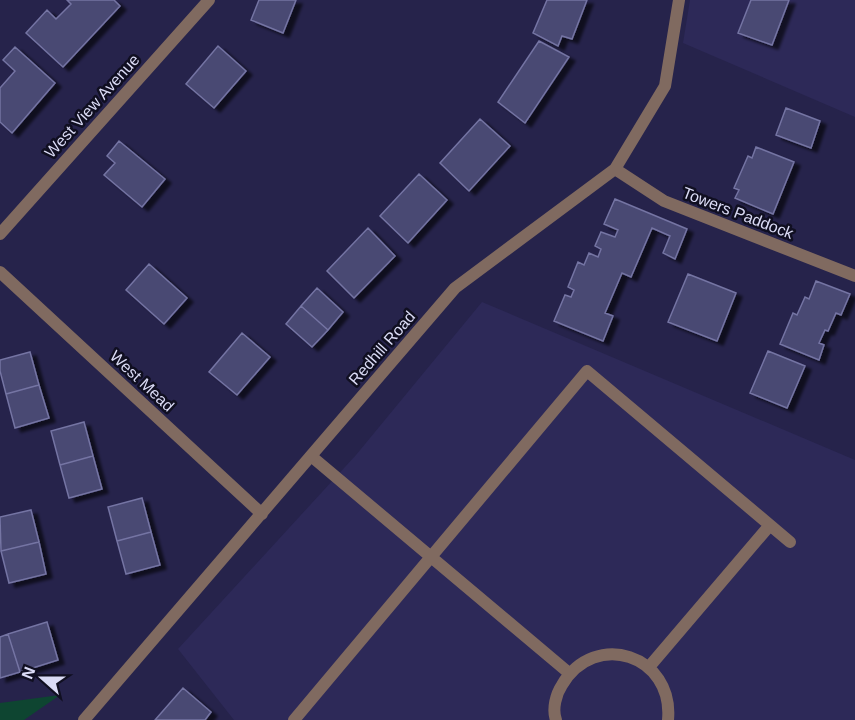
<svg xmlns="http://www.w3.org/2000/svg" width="855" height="720" font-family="Helvetica,sans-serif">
	<defs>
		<filter id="shadow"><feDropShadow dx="6" dy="4" stdDeviation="1.5" flood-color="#0009"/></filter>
	</defs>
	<rect width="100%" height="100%" fill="#26234b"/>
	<path fill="#2d2958" d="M 690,0 L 855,0 L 855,117 L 683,43 Z
		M 482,302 L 855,460 L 855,720 L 234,720 L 178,649 L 356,455 Z"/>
	<path fill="#0e4531" d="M 60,695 L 24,720 L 0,720 L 0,703 Z"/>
	<path fill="#494873" stroke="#7474a3" stroke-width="1.5" filter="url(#shadow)" d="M 67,0 L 114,0 L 120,6 L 63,67 L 26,33 L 47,10 L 56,19 L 71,4 Z
		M 259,0 L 296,0 L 283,33 L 251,20 Z
		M 547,0 L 587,0 L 572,39 L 562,36 L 558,46 L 533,33 Z
		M 751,0 L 789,0 L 772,45 L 738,33 Z
		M 539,41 L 569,57 L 525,123 L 498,102 Z
		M 218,46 L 246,71 L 214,108 L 186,84 Z
		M 15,47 L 55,83 L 12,133 L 0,122 L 0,88 L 15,71 L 3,60 Z
		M 786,108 L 820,121 L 811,148 L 776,135 Z
		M 480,119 L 510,146 L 469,191 L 440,163 Z
		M 119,141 L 165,179 L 142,207 L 104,175 L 115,163 L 107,156 Z
		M 756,147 L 794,162 L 773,214 L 735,198 L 739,190 L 734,188 L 748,156 L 752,158 Z
		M 419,174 L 447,200 L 408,243 L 380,216 Z
		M 615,199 L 687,229 L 675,259 L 663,253 L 670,236 L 652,228 L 631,277 L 622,273 L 605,313 L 613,316 L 603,341 L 554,321 L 565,295 L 571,297 L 574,290 L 568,287 L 578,262 L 584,265 L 589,253 L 598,257 L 601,249 L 595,246 L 601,232 L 615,237 L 618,230 L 604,224 Z
		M 368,228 L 395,256 L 354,298 L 327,271 Z
		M 149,264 L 187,298 L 164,324 L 126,290 Z
		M 688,274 L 736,293 L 717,341 L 668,322 Z
		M 816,281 L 850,294 L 841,315 L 836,313 L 828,331 L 825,330 L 819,343 L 824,345 L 819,360 L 780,344 L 793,313 L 797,315 L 805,297 L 809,299 Z
		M 317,288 L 343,312 L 328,330 L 301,306 Z
		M 301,306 L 328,330 L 312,347 L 286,324 Z
		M 242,333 L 270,357 L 237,395 L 209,372 Z
		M 768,351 L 805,366 L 787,408 L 750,393 Z
		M 30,352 L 39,385 L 6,394 L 0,371 L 0,360 Z
		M 39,385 L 49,418 L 15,428 L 6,394 Z
		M 84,422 L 93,456 L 60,465 L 51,431 Z
		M 93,456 L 102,489 L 69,498 L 60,465 Z
		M 142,498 L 151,532 L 117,541 L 108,507 Z
		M 31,510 L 39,542 L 1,551 L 0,517 Z
		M 151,532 L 160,565 L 126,574 L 117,541 Z
		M 39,542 L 46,574 L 9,583 L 1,551 Z
		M 47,622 L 58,660 L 20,672 L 8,634 Z
		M 8,634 L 20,672 L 0,678 L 0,637 Z
		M 183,688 L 211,712 L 205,720 L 155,720 Z"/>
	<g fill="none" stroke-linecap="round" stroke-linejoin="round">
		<path stroke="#806a60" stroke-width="12" d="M 311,456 L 569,673
			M 649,667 L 770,525
			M 294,720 L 587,371 L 790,542
			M 556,720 C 552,709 556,694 562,685 C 595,629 674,655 668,720"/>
		<path stroke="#806a60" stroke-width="12" d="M 615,169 L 664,201 L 855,276
			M 0,234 L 209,0
			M 0,272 L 262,514
			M 84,720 L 455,288 L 615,169 L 665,86 L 679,0"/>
	</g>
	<g text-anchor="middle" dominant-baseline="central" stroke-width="5" stroke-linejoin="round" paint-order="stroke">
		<g font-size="16" fill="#dadbf5" stroke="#100f21">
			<text transform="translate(92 106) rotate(-48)">West View Avenue</text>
			<text transform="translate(738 213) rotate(21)">Towers Paddock</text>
			<text transform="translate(382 348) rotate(-49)">Redhill Road</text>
			<text transform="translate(142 381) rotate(43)">West Mead</text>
		</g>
	</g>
	<g transform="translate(42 678) rotate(291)" stroke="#100f21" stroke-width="4.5" paint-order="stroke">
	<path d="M0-4.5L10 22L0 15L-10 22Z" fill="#dadbf5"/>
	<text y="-9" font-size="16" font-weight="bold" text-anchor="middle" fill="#dadbf5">N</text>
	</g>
</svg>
